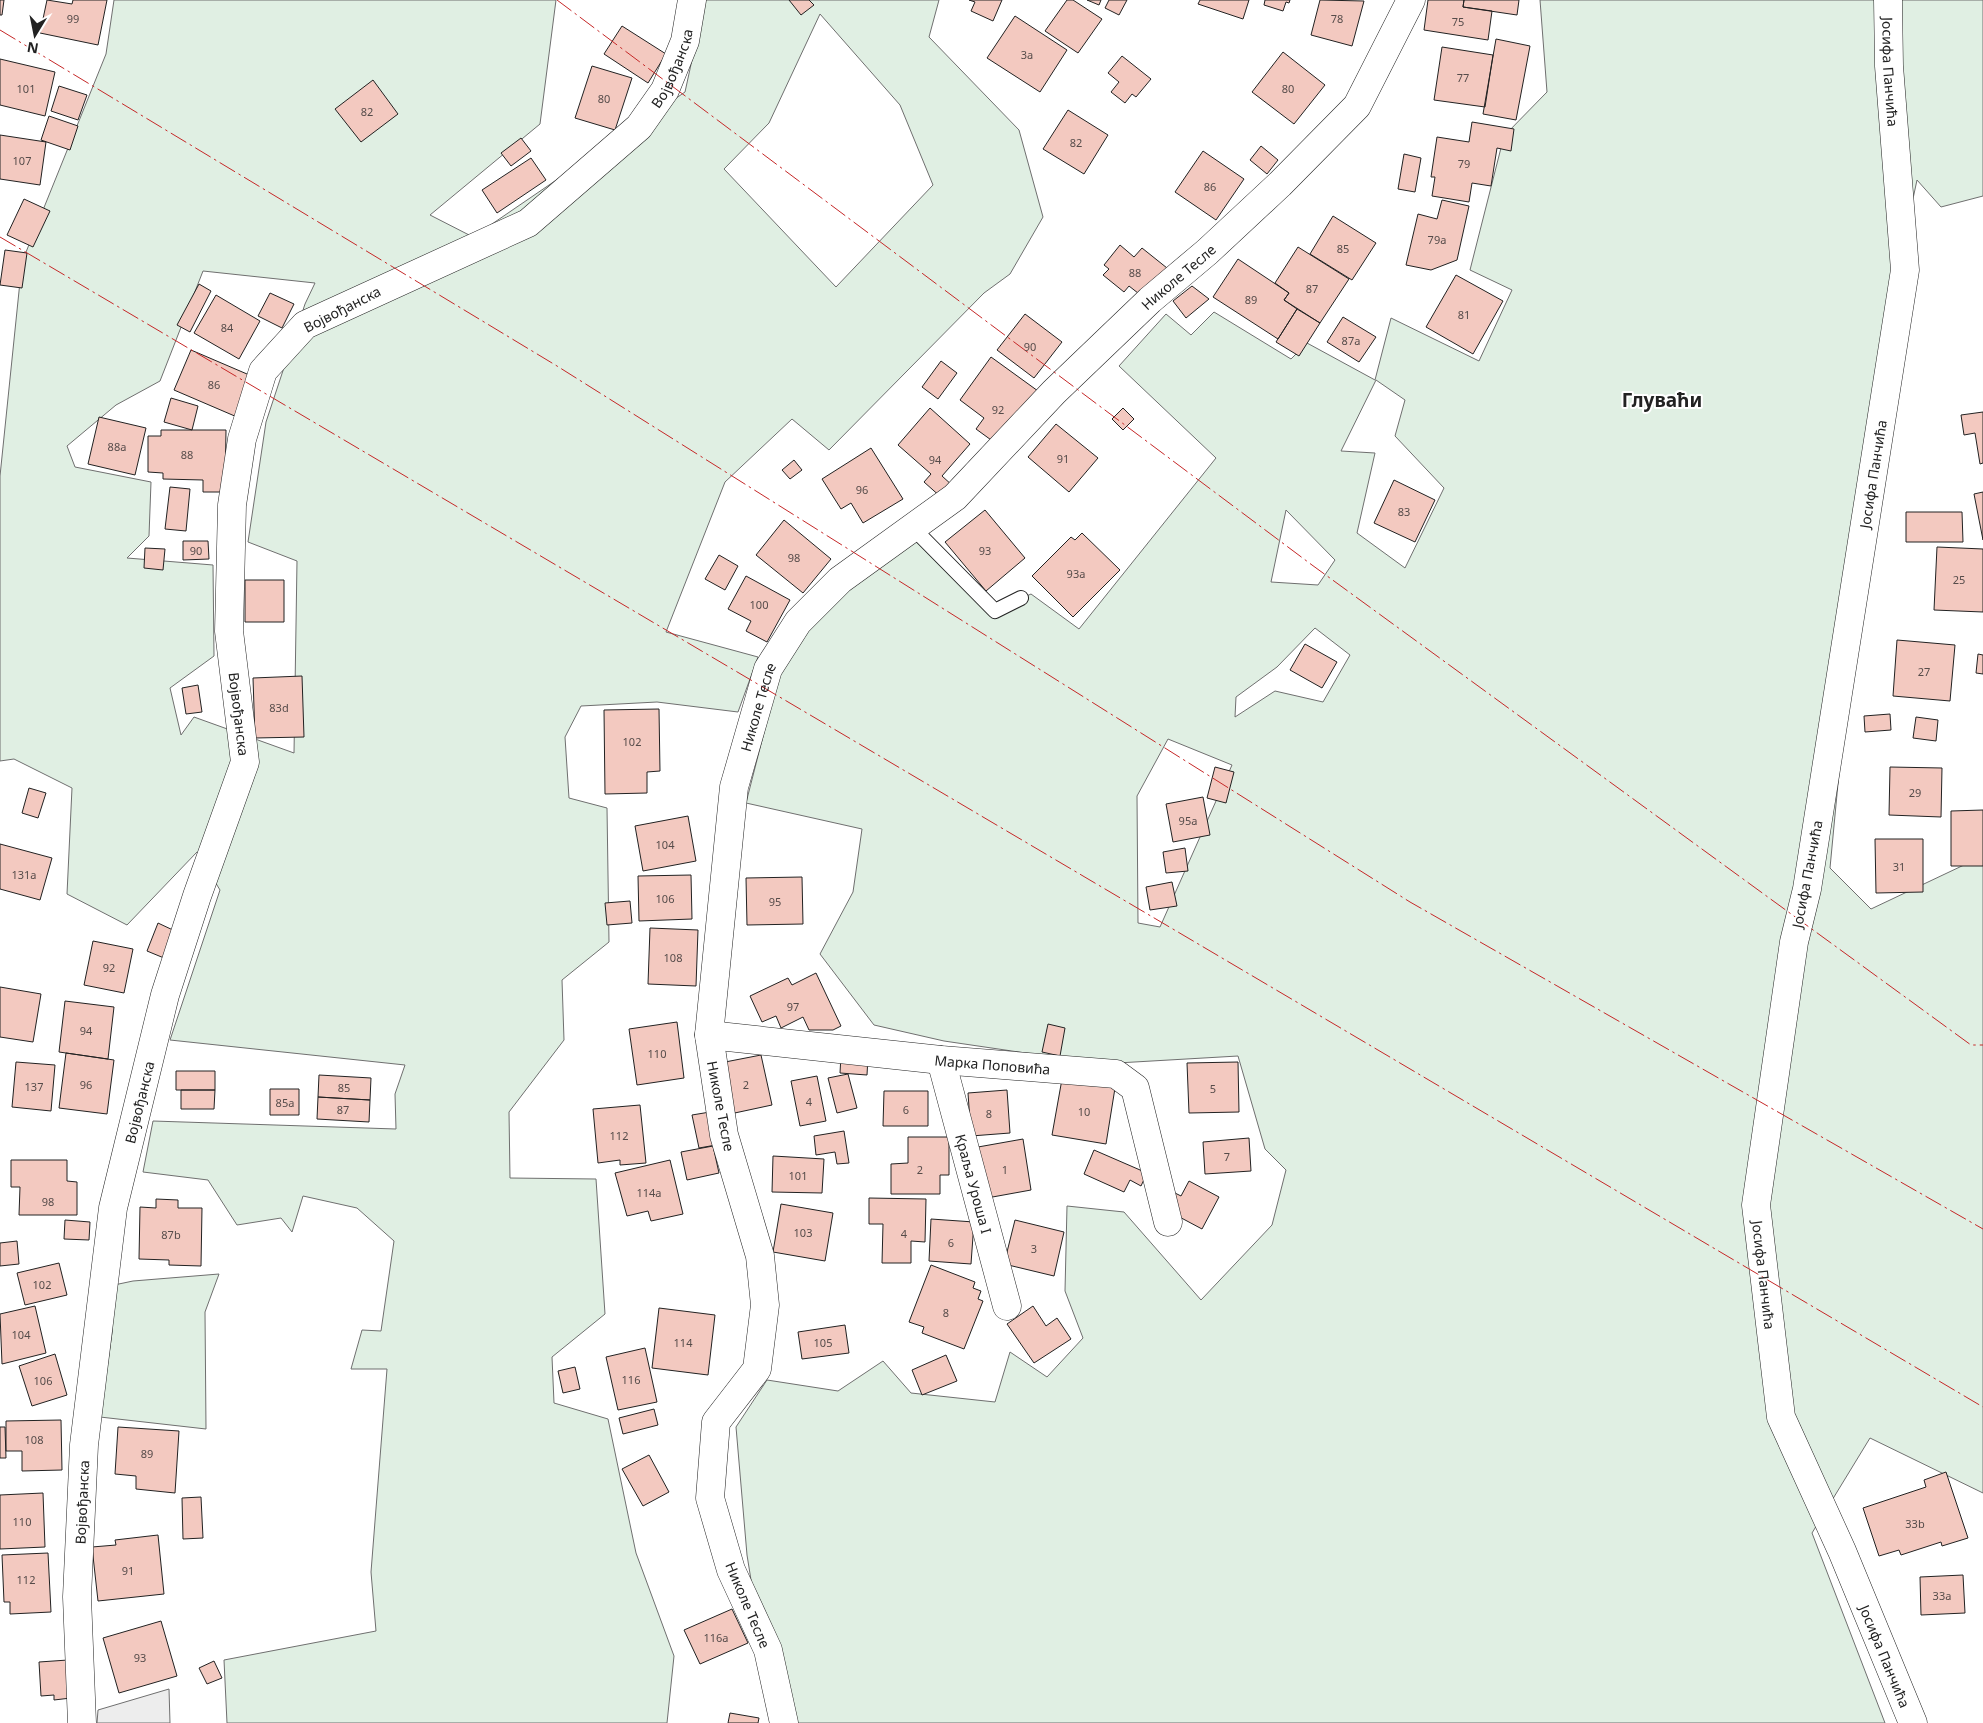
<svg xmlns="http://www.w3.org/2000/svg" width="1983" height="1723" font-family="'Noto Sans',sans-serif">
	<rect width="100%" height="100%" fill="#fff"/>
	<path fill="#e0efe3" stroke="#6f6f6f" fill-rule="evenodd" d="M 114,0 L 556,0 L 540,124 L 430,215 L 473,237 L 685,92 L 705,0 L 939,0 L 929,37 L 1019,130 L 1043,217 L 1010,274 L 984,293 L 829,450 L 792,419 L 725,482 L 666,632 L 758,657 L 738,712 L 657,702 L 581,706 L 565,737 L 569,798 L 607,808 L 609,942 L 562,980 L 564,1040 L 509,1112 L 510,1178 L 596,1179 L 605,1314 L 552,1357 L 554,1403 L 608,1419 L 636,1553 L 674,1656 L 667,1723 L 227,1723 L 224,1660 L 376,1631 L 371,1572 L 387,1369 L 351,1369 L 362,1330 L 381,1331 L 394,1241 L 357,1208 L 303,1196 L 292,1232 L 281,1218 L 237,1225 L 208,1180 L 143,1172 L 153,1121 L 396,1129 L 395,1094 L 405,1065 L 170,1040 L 220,890 L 197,852 L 127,925 L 67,894 L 72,788 L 14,759 L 0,761 L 0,476 L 22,262 L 106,54 ZM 820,14 L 900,105 L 933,185 L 836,287 L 724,169 L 769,123 ZM 203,271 L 315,283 L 305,304 L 266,422 L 248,542 L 297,561 L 294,753 L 194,717 L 181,735 L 170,688 L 214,656 L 213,565 L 127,558 L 149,536 L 151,482 L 75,467 L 67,446 L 116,405 L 160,381 Z
		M 1540,0 L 1983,0 L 1983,196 L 1941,207 L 1917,180 L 1878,362 L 1830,868 L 1871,909 L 1983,856 L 1983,1493 L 1870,1438 L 1812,1533 L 1885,1723 L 774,1723 L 747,1555 L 736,1427 L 767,1380 L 838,1391 L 883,1361 L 911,1393 L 995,1402 L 1010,1352 L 1047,1377 L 1083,1338 L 1065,1291 L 1067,1206 L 1124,1212 L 1201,1300 L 1272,1225 L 1286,1170 L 1265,1149 L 1238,1056 L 1100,1064 L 944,1041 L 874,1025 L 820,954 L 853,892 L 862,829 L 746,803 L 781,666 L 819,616 L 912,532 L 994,611 L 1031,594 L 1079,629 L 1216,458 L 1119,366 L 1166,314 L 1191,335 L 1214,312 L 1291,359 L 1307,343 L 1375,380 L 1391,318 L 1479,361 L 1512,290 L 1470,270 L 1504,136 L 1547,92 ZM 1376,380 L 1405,400 L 1395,436 L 1444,488 L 1405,568 L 1357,533 L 1375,453 L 1341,451 ZM 1286,510 L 1335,560 L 1318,585 L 1271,582 ZM 1315,628 L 1350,655 L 1323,702 L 1275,691 L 1235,717 L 1236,697 L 1277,667 ZM 1168,739 L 1232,765 L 1160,927 L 1138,923 L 1137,796 Z
		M 219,1274 L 205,1312 L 206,1429 L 100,1417 L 112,1333 L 114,1285 L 133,1281 Z"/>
	<path fill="#ededed" stroke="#6f6f6f" d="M 169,1689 L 170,1723 L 97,1723 L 98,1710 Z"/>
	<path fill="#f3c9c0" stroke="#222" d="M 0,0 L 4,0 L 2,15 L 0,15 Z
		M 47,0 L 72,4 L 73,0 L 107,0 L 98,45 L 40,33 Z
		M 789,0 L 809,0 L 814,5 L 801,15 Z
		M 969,0 L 1002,0 L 993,21 L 971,11 L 975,2 Z
		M 1067,0 L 1073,0 L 1102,19 L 1078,53 L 1045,31 Z
		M 1087,0 L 1101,0 L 1099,5 Z
		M 1109,0 L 1127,0 L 1119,15 L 1105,8 Z
		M 1200,0 L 1249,0 L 1243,19 L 1198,4 Z
		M 1265,0 L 1290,0 L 1289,3 L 1286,2 L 1283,11 L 1264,5 Z
		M 1320,0 L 1364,1 L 1352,46 L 1311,35 Z
		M 1428,0 L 1464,0 L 1463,7 L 1492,11 L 1488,40 L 1424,30 Z
		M 1464,0 L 1519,0 L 1517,15 L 1463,7 Z
		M 1015,16 L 1067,50 L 1040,92 L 987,58 Z
		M 622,26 L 666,54 L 648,83 L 604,54 Z
		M 1496,39 L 1530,46 L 1516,120 L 1483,114 Z
		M 1442,47 L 1493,55 L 1485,107 L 1434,100 Z
		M 1283,52 L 1325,85 L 1294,124 L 1252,92 Z
		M 1122,56 L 1151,79 L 1136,97 L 1132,94 L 1125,103 L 1111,92 L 1119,82 L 1108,73 Z
		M 0,59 L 55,72 L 45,116 L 0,105 Z
		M 592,66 L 632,78 L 615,130 L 575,118 Z
		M 373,80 L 398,114 L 361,142 L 335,109 Z
		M 59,86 L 87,95 L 78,120 L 51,111 Z
		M 1068,110 L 1108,135 L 1084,174 L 1043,149 Z
		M 49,116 L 78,126 L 70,150 L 41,140 Z
		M 1472,122 L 1514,129 L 1511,151 L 1497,148 L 1491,186 L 1472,183 L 1469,202 L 1432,196 L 1435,177 L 1431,177 L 1437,137 L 1469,142 Z
		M 0,135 L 46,142 L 40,185 L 0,179 Z
		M 521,138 L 531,151 L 511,166 L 501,153 Z
		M 1261,146 L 1278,160 L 1267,174 L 1250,160 Z
		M 1203,151 L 1244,179 L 1216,220 L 1175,192 Z
		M 1404,154 L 1421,158 L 1415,192 L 1398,189 Z
		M 531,158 L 546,180 L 497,213 L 482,190 Z
		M 24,199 L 50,211 L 33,247 L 7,235 Z
		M 1442,200 L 1469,206 L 1457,260 L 1431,270 L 1406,265 L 1418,214 L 1437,219 Z
		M 1333,216 L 1376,243 L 1352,280 L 1310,254 Z
		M 1120,245 L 1134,257 L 1142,248 L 1167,268 L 1143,297 L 1129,286 L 1124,292 L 1103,275 L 1109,269 L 1104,265 Z
		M 1298,247 L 1349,279 L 1320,323 L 1284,300 L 1289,293 L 1275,283 Z
		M 5,250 L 27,253 L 22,288 L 0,285 Z
		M 1238,259 L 1289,293 L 1284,300 L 1297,309 L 1278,339 L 1213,297 Z
		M 1456,275 L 1503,301 L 1473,354 L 1426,327 Z
		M 199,284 L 211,291 L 190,332 L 177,325 Z
		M 1192,286 L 1209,299 L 1186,318 L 1173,301 Z
		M 270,293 L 294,304 L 282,328 L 258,316 Z
		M 216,295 L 260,321 L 239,359 L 194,333 Z
		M 1297,309 L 1320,323 L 1299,356 L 1276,342 Z
		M 1025,314 L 1062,342 L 1034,378 L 997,350 Z
		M 1343,317 L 1376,337 L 1359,362 L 1327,342 Z
		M 191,350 L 254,377 L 237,417 L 174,390 Z
		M 991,357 L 1038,391 L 998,445 L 976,429 L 984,418 L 960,400 Z
		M 941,361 L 957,373 L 938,399 L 922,387 Z
		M 171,398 L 198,406 L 192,430 L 164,422 Z
		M 930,408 L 970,444 L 942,476 L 953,486 L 942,498 L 924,482 L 931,474 L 898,445 Z
		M 1123,408 L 1134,419 L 1123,430 L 1112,419 Z
		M 1983,412 L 1983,463 L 1980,464 L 1975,433 L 1964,435 L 1961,415 Z
		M 99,417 L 146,428 L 135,475 L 88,464 Z
		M 1056,424 L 1098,458 L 1069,492 L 1028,457 Z
		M 161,430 L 226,430 L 225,492 L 203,492 L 203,480 L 163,479 L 163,473 L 148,472 L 148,436 L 161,436 Z
		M 871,448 L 903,499 L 863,523 L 851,503 L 841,509 L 822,479 Z
		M 794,460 L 802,470 L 790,479 L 782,470 Z
		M 1394,480 L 1435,500 L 1415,542 L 1374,523 Z
		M 170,487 L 190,489 L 186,531 L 165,529 Z
		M 1983,492 L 1983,540 L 1974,494 Z
		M 985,510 L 1025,558 L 986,591 L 945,542 Z
		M 1906,512 L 1962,512 L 1963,542 L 1906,542 Z
		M 784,520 L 831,559 L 803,593 L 756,555 Z
		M 1082,533 L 1120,570 L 1073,617 L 1032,576 L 1071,537 L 1075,540 Z
		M 183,541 L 208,541 L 209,559 L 183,560 Z
		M 1937,547 L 1983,549 L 1983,612 L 1934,610 Z
		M 145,548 L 165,549 L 163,570 L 144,568 Z
		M 719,555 L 738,566 L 725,590 L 705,579 Z
		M 746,576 L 790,600 L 767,642 L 746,631 L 751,621 L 728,609 Z
		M 245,580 L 284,580 L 284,622 L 245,622 Z
		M 1897,640 L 1955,645 L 1950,701 L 1893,696 Z
		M 1305,644 L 1337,662 L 1322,688 L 1290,670 Z
		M 1978,654 L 1983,655 L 1983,674 L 1976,673 Z
		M 302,676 L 304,737 L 255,738 L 253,678 Z
		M 198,685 L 202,712 L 186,714 L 182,688 Z
		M 659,709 L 660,771 L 647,772 L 647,793 L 605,794 L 604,710 Z
		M 1890,714 L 1891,730 L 1865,732 L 1864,716 Z
		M 1916,717 L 1938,720 L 1936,741 L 1913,738 Z
		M 1215,767 L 1234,772 L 1226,803 L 1207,798 Z
		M 1890,767 L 1942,768 L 1941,817 L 1889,815 Z
		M 29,788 L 46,793 L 38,818 L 22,813 Z
		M 1203,797 L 1210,835 L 1173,842 L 1166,804 Z
		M 1983,810 L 1983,866 L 1951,866 L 1951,811 Z
		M 688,816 L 696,861 L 643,871 L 635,826 Z
		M 1875,839 L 1923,839 L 1923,892 L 1876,893 Z
		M 0,844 L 52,858 L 40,900 L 0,889 Z
		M 1185,848 L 1188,871 L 1166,873 L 1163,852 Z
		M 691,875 L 692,919 L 639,921 L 638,876 Z
		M 802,877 L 803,924 L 747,925 L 746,878 Z
		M 1172,882 L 1177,906 L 1150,910 L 1146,887 Z
		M 630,901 L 632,923 L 607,925 L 605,903 Z
		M 158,923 L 175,931 L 164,958 L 147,951 Z
		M 650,928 L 698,930 L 696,986 L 648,984 Z
		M 93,941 L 133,949 L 124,993 L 84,985 Z
		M 816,973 L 841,1026 L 833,1030 L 809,1030 L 803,1017 L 781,1028 L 776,1016 L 762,1022 L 750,996 L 788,978 L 792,985 Z
		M 0,987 L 41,994 L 33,1042 L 0,1037 Z
		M 65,1001 L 114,1007 L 108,1059 L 59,1052 Z
		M 677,1022 L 684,1078 L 637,1085 L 629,1029 Z
		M 1048,1024 L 1065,1028 L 1060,1056 L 1042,1052 Z
		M 66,1053 L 114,1060 L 107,1114 L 59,1108 Z
		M 761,1055 L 772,1105 L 730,1114 L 720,1063 Z
		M 841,1055 L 868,1057 L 867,1075 L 840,1073 Z
		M 16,1062 L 55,1065 L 51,1111 L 12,1107 Z
		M 1238,1062 L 1239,1112 L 1189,1113 L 1187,1063 Z
		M 176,1071 L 215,1071 L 215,1090 L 176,1090 Z
		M 848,1074 L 857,1108 L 837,1113 L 828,1078 Z
		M 319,1075 L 371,1078 L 370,1100 L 318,1097 Z
		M 817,1076 L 826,1121 L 800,1126 L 791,1081 Z
		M 1062,1079 L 1115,1088 L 1106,1144 L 1052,1135 Z
		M 270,1089 L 299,1089 L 299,1115 L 270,1115 Z
		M 181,1090 L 215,1090 L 214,1109 L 181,1109 Z
		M 1007,1090 L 1010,1133 L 971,1136 L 968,1093 Z
		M 884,1091 L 928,1091 L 928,1126 L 883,1126 Z
		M 318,1097 L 370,1100 L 369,1122 L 317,1119 Z
		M 640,1105 L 646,1163 L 620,1165 L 620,1160 L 598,1163 L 593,1109 Z
		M 710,1112 L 716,1145 L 699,1148 L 692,1115 Z
		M 844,1131 L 849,1163 L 837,1164 L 835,1152 L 816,1155 L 814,1136 Z
		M 908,1137 L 949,1137 L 949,1175 L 940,1175 L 940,1194 L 891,1194 L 891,1164 L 908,1163 Z
		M 1249,1138 L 1251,1171 L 1205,1174 L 1203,1142 Z
		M 1023,1139 L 1031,1190 L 987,1198 L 978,1147 Z
		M 713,1146 L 719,1173 L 687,1180 L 681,1152 Z
		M 1094,1150 L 1147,1173 L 1141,1186 L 1130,1180 L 1124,1192 L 1084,1174 Z
		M 773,1156 L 824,1159 L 822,1193 L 772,1192 Z
		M 11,1160 L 67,1160 L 67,1181 L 77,1182 L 77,1215 L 19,1215 L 20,1187 L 11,1187 Z
		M 670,1160 L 683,1214 L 651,1221 L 648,1211 L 627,1216 L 615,1173 Z
		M 1189,1181 L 1219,1197 L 1202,1229 L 1172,1213 L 1171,1191 L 1181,1196 Z
		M 869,1198 L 926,1199 L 925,1242 L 911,1241 L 911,1263 L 882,1263 L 883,1224 L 869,1224 Z
		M 156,1199 L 178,1200 L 178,1208 L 202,1208 L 201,1266 L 169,1265 L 169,1260 L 139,1259 L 140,1207 L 156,1208 Z
		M 781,1204 L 833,1213 L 825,1261 L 773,1252 Z
		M 931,1219 L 974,1222 L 971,1264 L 929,1261 Z
		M 65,1220 L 90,1222 L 89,1240 L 64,1239 Z
		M 1015,1220 L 1064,1232 L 1054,1276 L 1004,1264 Z
		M 17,1241 L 19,1264 L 0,1266 L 0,1243 Z
		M 59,1263 L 67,1295 L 25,1305 L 17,1273 Z
		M 931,1265 L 975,1282 L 973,1288 L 981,1291 L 978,1299 L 983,1301 L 964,1349 L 922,1333 L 924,1327 L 909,1322 Z
		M 35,1306 L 46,1353 L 2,1364 L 0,1314 Z
		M 1033,1306 L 1046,1326 L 1057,1318 L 1071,1339 L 1034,1363 L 1007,1324 Z
		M 659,1308 L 715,1315 L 708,1375 L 652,1368 Z
		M 845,1325 L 849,1353 L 802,1359 L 798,1332 Z
		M 645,1348 L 657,1402 L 618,1410 L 606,1357 Z
		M 55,1354 L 67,1395 L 32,1406 L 19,1366 Z
		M 946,1355 L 957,1381 L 922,1395 L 912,1370 Z
		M 575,1367 L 580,1389 L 563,1393 L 558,1371 Z
		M 654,1409 L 658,1425 L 623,1434 L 619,1418 Z
		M 61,1420 L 62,1470 L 22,1471 L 22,1451 L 6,1451 L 6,1421 Z
		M 0,1427 L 5,1427 L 6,1458 L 0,1458 Z
		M 118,1427 L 179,1431 L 175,1493 L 136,1489 L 136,1476 L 115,1474 Z
		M 649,1455 L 669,1492 L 643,1506 L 622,1469 Z
		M 1946,1472 L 1968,1538 L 1942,1546 L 1941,1542 L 1901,1555 L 1899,1550 L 1879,1556 L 1863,1508 L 1926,1487 L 1924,1480 Z
		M 43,1493 L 45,1547 L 0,1549 L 0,1495 Z
		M 201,1497 L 203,1538 L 183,1539 L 182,1498 Z
		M 158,1535 L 164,1594 L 98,1601 L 92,1547 L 116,1545 L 115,1540 Z
		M 48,1553 L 51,1612 L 10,1614 L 10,1602 L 4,1602 L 2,1555 Z
		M 1963,1575 L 1965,1613 L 1921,1615 L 1920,1577 Z
		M 732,1609 L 748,1643 L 700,1664 L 684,1630 Z
		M 161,1621 L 177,1676 L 119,1693 L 103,1638 Z
		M 68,1660 L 71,1698 L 54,1700 L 54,1695 L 41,1696 L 39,1662 Z
		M 214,1661 L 222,1678 L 207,1684 L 199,1668 Z
		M 730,1713 L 759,1718 L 758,1723 L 728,1723 Z"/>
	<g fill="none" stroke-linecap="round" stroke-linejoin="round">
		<defs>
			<path id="lane" d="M 913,528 L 995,611 L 1021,598"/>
			<g id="street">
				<path id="s1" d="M 709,1035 L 941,1060 L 1116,1074 L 1135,1088 L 1168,1222"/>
				<path id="s2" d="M 941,1060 L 1007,1306"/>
				<path id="s3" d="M 82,1723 L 77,1597 L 84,1445 L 113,1208 L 165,995 L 197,896 L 245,762 L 229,631 L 232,505 L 242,439 L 263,371 L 305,325 L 528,223 L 639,127 L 665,90 L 685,41 L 692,0"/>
				<path id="s4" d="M 784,1723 L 768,1650 L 731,1570 L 710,1498 L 716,1422 L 757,1369 L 765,1305 L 760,1256 L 724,1135 L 709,1035 L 734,787 L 768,669 L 798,622 L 840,580 L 955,497 L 1054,392 L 1150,300 L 1207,252 L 1280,184 L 1357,106 L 1411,0"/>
			</g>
			<g id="secondary">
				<path id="s5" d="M 1888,0 L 1889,66 L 1905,270 L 1807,889 L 1794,942 L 1756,1205 L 1781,1417 L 1842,1551 L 1913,1723"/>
			</g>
		</defs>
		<use href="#lane" stroke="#222" stroke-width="16"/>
		<use href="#street" stroke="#222" stroke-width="29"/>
		<use href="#secondary" stroke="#222" stroke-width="29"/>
		<use href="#lane" stroke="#fff" stroke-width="14"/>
		<use href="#street" stroke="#fff" stroke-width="28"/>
		<use href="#secondary" stroke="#fff" stroke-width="28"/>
		<path stroke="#c62828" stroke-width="1" stroke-dasharray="18 4 2.5 4" stroke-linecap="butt" d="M 557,0 L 1312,565 L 1971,1045 L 1983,1045
			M 0,30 L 557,366 L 1410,902 L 1983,1229
			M 0,237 L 1983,1407"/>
	</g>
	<g text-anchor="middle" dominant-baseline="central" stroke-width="4" stroke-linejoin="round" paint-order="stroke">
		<g font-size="11" fill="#564c4a">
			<text x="73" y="18">99</text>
			<text x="1337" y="18">78</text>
			<text x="1458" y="21">75</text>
			<text x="1027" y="54">3a</text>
			<text x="1463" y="77">77</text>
			<text x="26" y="88">101</text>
			<text x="1288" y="88">80</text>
			<text x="604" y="98">80</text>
			<text x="367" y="111">82</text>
			<text x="1076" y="142">82</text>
			<text x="22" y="160">107</text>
			<text x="1464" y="163">79</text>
			<text x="1210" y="186">86</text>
			<text x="1437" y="239">79a</text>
			<text x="1343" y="248">85</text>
			<text x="1135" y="272">88</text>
			<text x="1312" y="288">87</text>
			<text x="1251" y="299">89</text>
			<text x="1464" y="314">81</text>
			<text x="227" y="327">84</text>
			<text x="1351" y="340">87a</text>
			<text x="1030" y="346">90</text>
			<text x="214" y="384">86</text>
			<text x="998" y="409">92</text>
			<text x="117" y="446">88a</text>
			<text x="187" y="454">88</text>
			<text x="1063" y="458">91</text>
			<text x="935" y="459">94</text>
			<text x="862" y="489">96</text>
			<text x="1404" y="511">83</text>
			<text x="196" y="550">90</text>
			<text x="985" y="550">93</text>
			<text x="794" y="557">98</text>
			<text x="1076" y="573">93a</text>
			<text x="1959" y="579">25</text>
			<text x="759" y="604">100</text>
			<text x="1924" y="671">27</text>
			<text x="279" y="707">83d</text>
			<text x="632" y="741">102</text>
			<text x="1915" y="792">29</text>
			<text x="1188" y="820">95a</text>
			<text x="665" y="844">104</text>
			<text x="1899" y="866">31</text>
			<text x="24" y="874">131a</text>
			<text x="665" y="898">106</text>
			<text x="775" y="901">95</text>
			<text x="673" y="957">108</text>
			<text x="109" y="967">92</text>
			<text x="793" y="1006">97</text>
			<text x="86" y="1030">94</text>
			<text x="657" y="1053">110</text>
			<text x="86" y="1084">96</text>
			<text x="746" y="1084">2</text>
			<text x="34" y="1086">137</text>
			<text x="344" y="1087">85</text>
			<text x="1213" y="1088">5</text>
			<text x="809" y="1101">4</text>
			<text x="285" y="1102">85a</text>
			<text x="343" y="1109">87</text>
			<text x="906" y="1109">6</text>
			<text x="1084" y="1111">10</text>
			<text x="989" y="1113">8</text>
			<text x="619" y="1135">112</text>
			<text x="1227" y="1156">7</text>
			<text x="920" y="1169">2</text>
			<text x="1005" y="1169">1</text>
			<text x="798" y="1175">101</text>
			<text x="649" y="1192">114a</text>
			<text x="48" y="1201">98</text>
			<text x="803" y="1232">103</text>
			<text x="904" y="1233">4</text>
			<text x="171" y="1234">87b</text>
			<text x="951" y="1242">6</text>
			<text x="1034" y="1248">3</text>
			<text x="42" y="1284">102</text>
			<text x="946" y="1312">8</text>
			<text x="21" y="1334">104</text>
			<text x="683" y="1342">114</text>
			<text x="823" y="1342">105</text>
			<text x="631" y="1379">116</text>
			<text x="43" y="1380">106</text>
			<text x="34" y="1439">108</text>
			<text x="147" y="1453">89</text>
			<text x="22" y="1521">110</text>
			<text x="1915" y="1523">33b</text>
			<text x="128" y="1570">91</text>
			<text x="26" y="1579">112</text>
			<text x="1942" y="1595">33a</text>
			<text x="716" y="1637">116a</text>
			<text x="140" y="1657">93</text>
		</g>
		<g font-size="14" fill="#222" stroke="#fff">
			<text stroke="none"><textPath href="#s3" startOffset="1901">Војвођанска</textPath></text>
			<text stroke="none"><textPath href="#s5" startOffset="72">Јосифа Панчића</textPath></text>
			<text stroke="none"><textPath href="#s4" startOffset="1665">Николе Тесле</textPath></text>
			<text transform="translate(342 309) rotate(-27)">Војвођанска</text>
			<text transform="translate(1873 474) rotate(-81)">Јосифа Панчића</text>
			<text stroke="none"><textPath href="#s4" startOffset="1055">Николе Тесле</textPath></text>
			<text transform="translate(239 714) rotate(83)">Војвођанска</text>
			<text transform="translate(1807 874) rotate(-79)">Јосифа Панчића</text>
			<text stroke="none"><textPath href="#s1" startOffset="285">Марка Поповића</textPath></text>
			<text stroke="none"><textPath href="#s3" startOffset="626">Војвођанска</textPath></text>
			<text transform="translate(721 1106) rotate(79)">Николе Тесле</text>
			<text stroke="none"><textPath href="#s2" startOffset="128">Краља Уроша I</textPath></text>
			<text stroke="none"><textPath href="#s5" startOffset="1288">Јосифа Панчића</textPath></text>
			<text stroke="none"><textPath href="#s3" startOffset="221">Војвођанска</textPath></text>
			<text transform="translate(748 1605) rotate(67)">Николе Тесле</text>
			<text stroke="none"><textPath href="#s5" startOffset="1692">Јосифа Панчића</textPath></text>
		</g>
		<g font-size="19" font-weight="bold" fill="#222" stroke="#fff">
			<text x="1662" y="400">Глуваћи</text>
		</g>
	</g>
	<g transform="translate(35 35) rotate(190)" stroke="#ffffff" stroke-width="4" paint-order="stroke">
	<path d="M0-4L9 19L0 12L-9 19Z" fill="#222222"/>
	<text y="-8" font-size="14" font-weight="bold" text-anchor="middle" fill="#222222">N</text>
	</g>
</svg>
